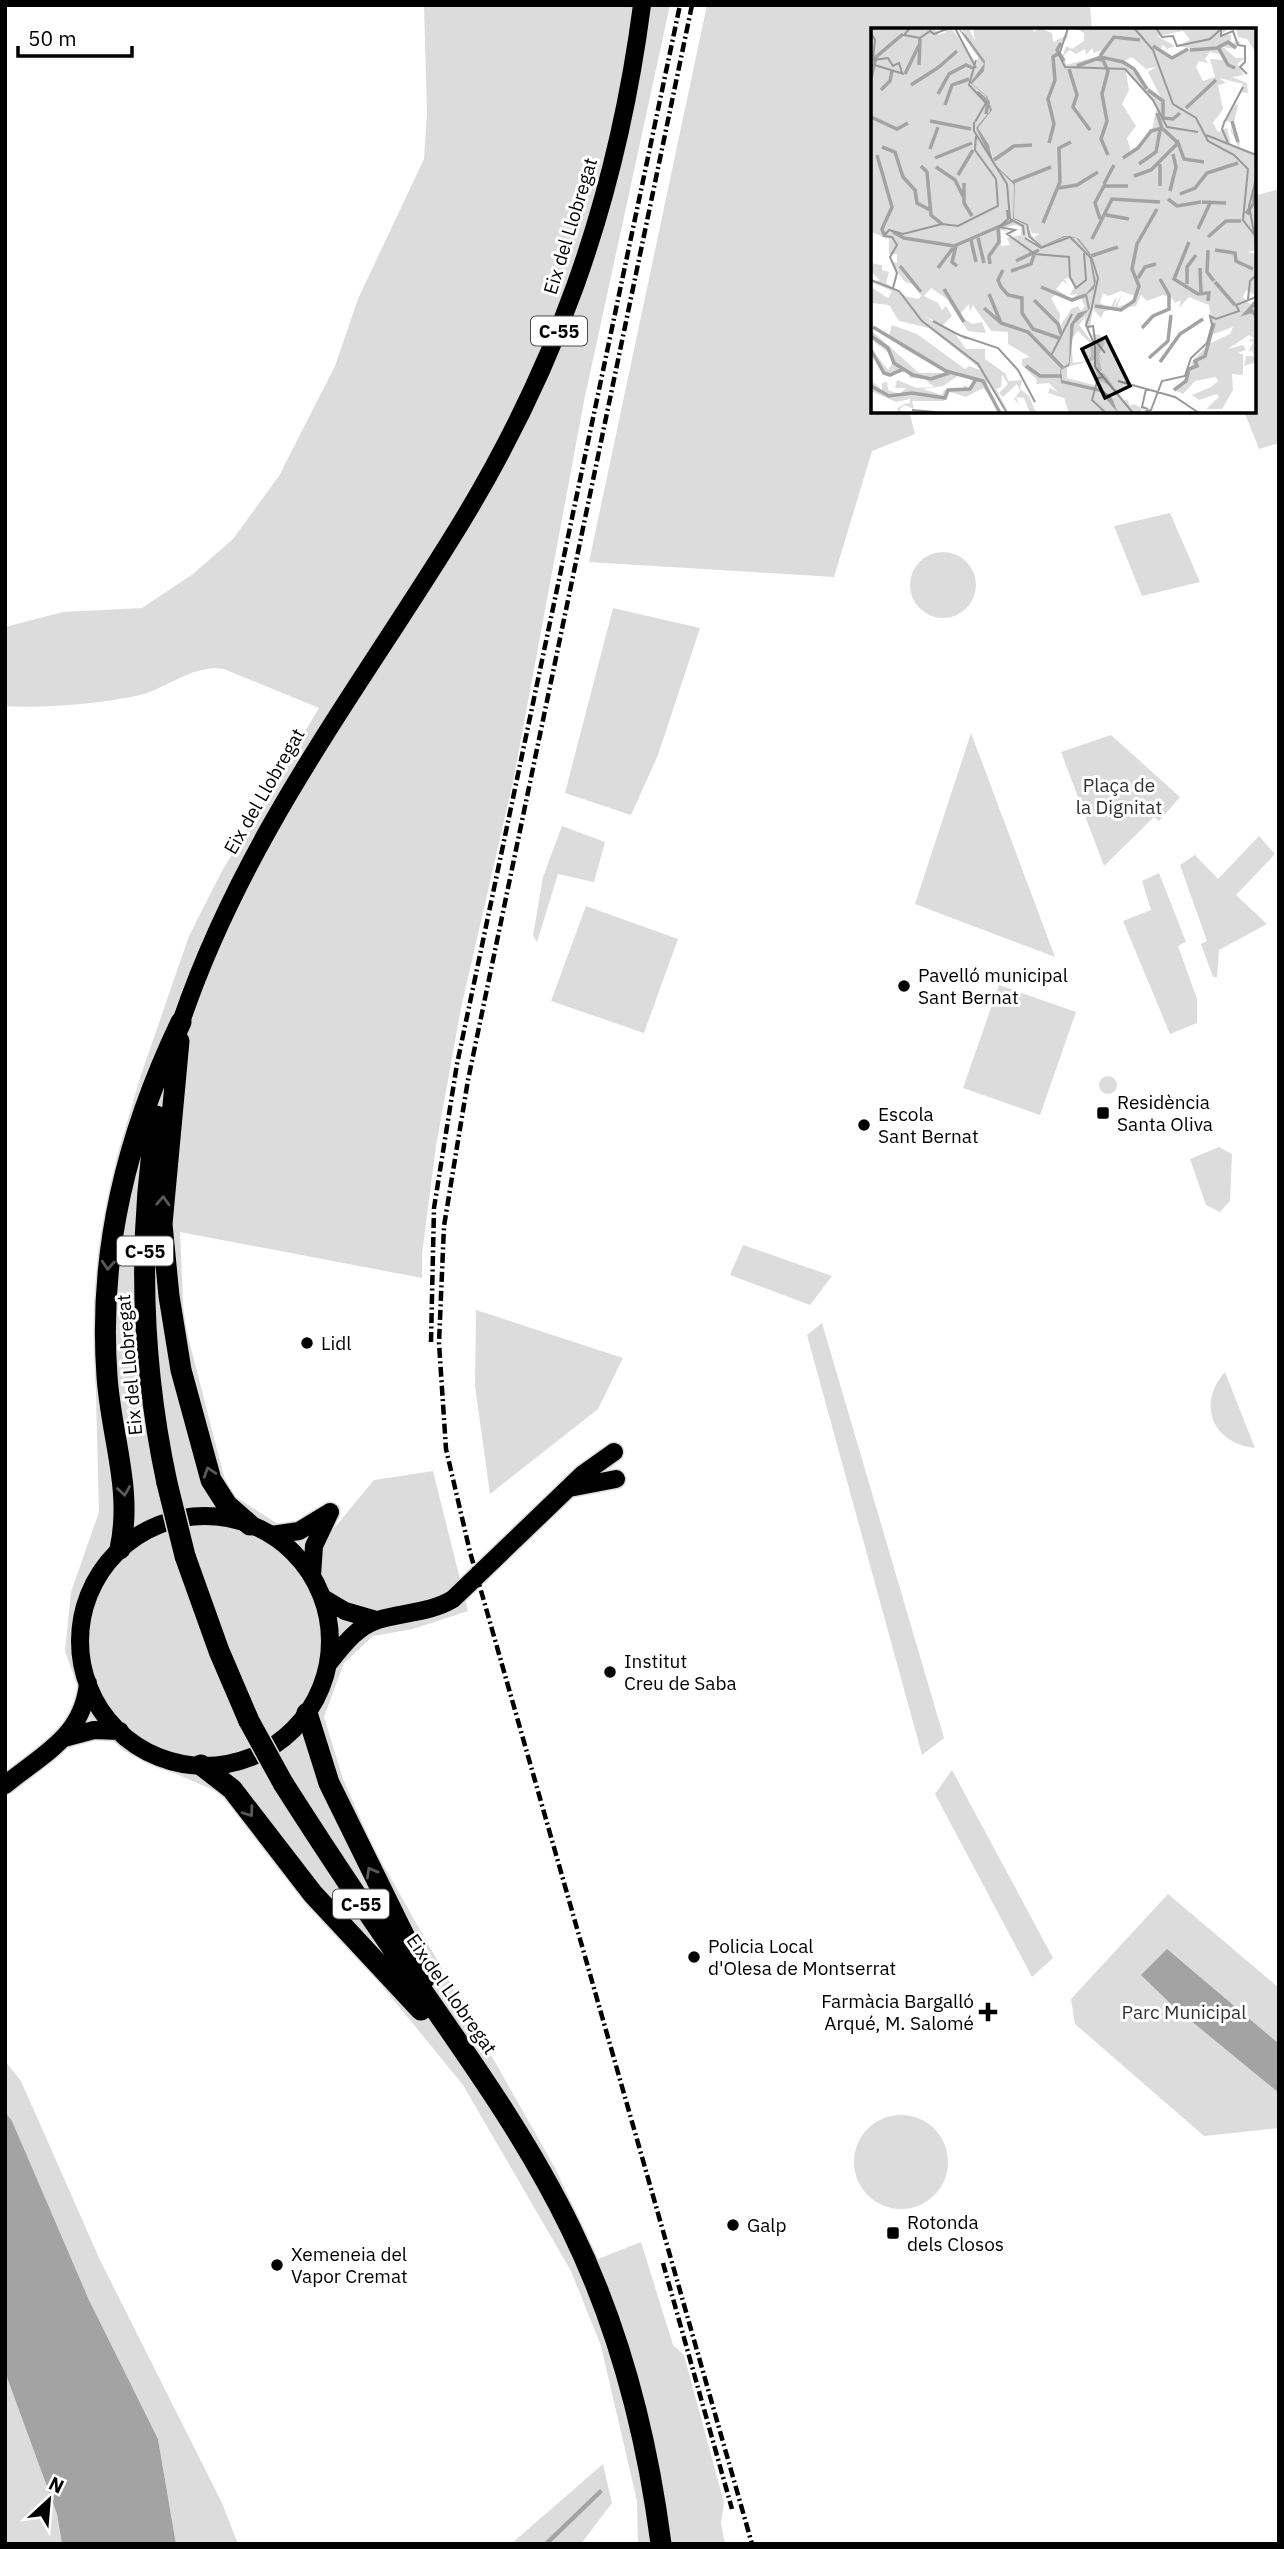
<svg xmlns="http://www.w3.org/2000/svg" width="1284" height="2549" font-family="'IBM Plex Sans',sans-serif">
	<rect width="100%" height="100%" fill="#fff"/>
	<path fill="#dcdcdc" d="M 424,5 L 670,5 L 584,401 L 513,782 L 461,1008 L 436,1146 L 422,1254 L 422,1278 L 180,1232 L 184,1321 L 228,1492 L 281,1526 L 335,1527 L 374,1480 L 433,1471 L 468,1611 L 413,1629 L 373,1636 L 344,1663 L 324,1717 L 343,1779 L 372,1845 L 555,2168 L 598,2259 L 641,2242 L 673,2345 L 684,2355 L 724,2503 L 721,2523 L 725,2544 L 638,2544 L 637,2501 L 601,2346 L 571,2271 L 463,2085 L 227,1796 L 124,1751 L 89,1718 L 65,1651 L 71,1592 L 99,1512 L 94,1316 L 117,1156 L 141,1075 L 189,936 L 222,871 L 319,708 L 224,669 C 196,664 171,685 144,694 C 110,703 40,709 5,706 L 5,627 L 63,612 L 142,608 L 193,574 L 233,539 L 279,476 L 335,366 L 358,299 L 424,159 L 427,113 Z
		M 707,5 L 1090,5 L 1092,30 L 873,30 L 873,411 L 909,411 L 915,434 L 872,451 L 834,577 L 589,562 Z
		M 1279,189 L 1279,443 L 1259,449 L 1244,411 L 1254,411 L 1254,196 Z
		M 1170,513 L 1200,582 L 1142,596 L 1114,526 Z
		M910 585a33 33 0 1 1 66 0a33 33 0 1 1-66 0Z
		M 613,608 L 700,628 L 658,755 L 631,815 L 565,793 Z
		M 971,733 L 1055,957 L 915,904 Z
		M 1111,735 L 1180,797 L 1159,821 L 1154,817 L 1104,866 L 1061,752 Z
		M 562,826 L 605,842 L 594,882 L 558,874 L 537,942 L 533,936 L 543,877 Z
		M 1259,836 L 1275,854 L 1236,895 L 1267,924 L 1219,950 L 1217,977 L 1213,977 L 1201,944 L 1207,941 L 1180,865 L 1195,855 L 1218,879 Z
		M 1159,873 L 1186,942 L 1178,946 L 1197,999 L 1197,1023 L 1170,1034 L 1123,921 L 1151,910 L 1142,881 Z
		M 586,906 L 678,939 L 644,1033 L 551,1001 Z
		M 999,985 L 1076,1012 L 1040,1115 L 963,1088 Z
		M1099 1085a9 9 0 1 1 18 0a9 9 0 1 1-18 0Z
		M 1219,1147 L 1232,1154 L 1230,1201 L 1220,1212 L 1206,1205 L 1190,1159 Z
		M 743,1245 L 832,1276 L 810,1305 L 730,1275 Z
		M 476,1310 L 623,1358 L 598,1409 L 490,1494 L 475,1386 Z
		M 822,1323 L 944,1738 L 922,1755 L 807,1335 Z
		M 1225,1372 L 1255,1448 C 1213,1444 1196,1404 1225,1372 Z
		M 952,1770 L 1053,1958 L 1032,1977 L 935,1794 Z
		M 1168,1894 L 1279,1988 L 1279,2128 L 1204,2136 L 1075,2024 L 1071,1999 Z
		M 5,2061 L 21,2081 L 100,2260 L 222,2503 L 238,2544 L 176,2544 L 158,2439 L 89,2300 L 12,2121 L 5,2112 Z
		M854 2162a47 47 0 1 1 94 0a47 47 0 1 1-94 0Z
		M 5,2372 L 57,2514 L 62,2544 L 5,2544 Z
		M 603,2464 L 612,2503 L 581,2544 L 511,2544 Z"/>
	<path fill="#a3a3a3" d="M 1167,1949 L 1279,2044 L 1279,2093 L 1173,2006 L 1141,1975 Z
		M 5,2112 L 12,2121 L 89,2300 L 158,2439 L 176,2544 L 62,2544 L 57,2514 L 5,2372 Z"/>
	<g fill="none" stroke-linecap="round" stroke-linejoin="round">
		<path stroke="#a3a3a3" stroke-width="4.5" d="M 546,2544 L 600,2492"/>
		<defs>
			<path id="major" d="M 181,1022 C 242,842 349,703 448,544 C 555,374 616,204 642,5
				M 569,1488 L 616,1479
				M80 1641a125 125 0 1 1 250 0a125 125 0 1 1-250 0Z
				M 271,1535 L 299,1531 L 327,1514
				M 312,1576 L 314,1546 L 330,1512
				M 323,1598 L 345,1611 L 376,1620
				M 328,1664 C 342,1647 357,1626 378,1620 C 403,1612 430,1613 453,1599 L 583,1474 L 614,1452
				M 64,1738 L 94,1730 L 120,1731
				M 5,1785 C 44,1753 83,1736 88,1683"/>
			<path id="highway" d="M 179,1041 L 162,1224 L 169,1296 L 181,1370 L 211,1480 L 227,1505 L 250,1525
				M 157,1116 C 138,1237 141,1362 167,1483
				M 120,1549 C 133,1489 111,1437 107,1376 C 98,1251 127,1135 181,1022
				M 185,1556 L 219,1651 L 249,1721
				M 307,1713 L 329,1783 L 425,1978
				M 201,1765 L 232,1789 L 313,1894 L 421,2010
				M 283,1783 C 327,1852 372,1920 419,1986 C 474,2065 529,2142 571,2229 C 619,2327 647,2436 661,2544"/>
		</defs>
		<use href="#major" stroke="#dbdbdb" stroke-width="21"/>
		<use href="#highway" stroke="#dbdbdb" stroke-width="24"/>
		<use href="#major" stroke="#000" stroke-width="18"/>
		<use href="#highway" stroke="#000" stroke-width="21"/>
		<path stroke="#000" stroke-width="4.5" stroke-dasharray="10 3.5 2 3.5" stroke-linecap="butt" d="M 692,5 L 468,1080 L 444,1226 L 439,1343 L 446,1449 L 470,1552 L 752,2544
			M 431,1342 L 434,1208 L 457,1064 L 680,5
			M 663,2263 L 732,2509"/>
		<defs>
			<path id="highway-bridge" d="M 167,1483 L 185,1556
				M 249,1721 L 283,1783"/>
		</defs>
		<use href="#highway-bridge" stroke="#dbdbdb" stroke-width="24" stroke-linecap="butt"/>
		<use href="#highway-bridge" stroke="#000" stroke-width="21"/>
	</g>
	<defs><path id="oneway-chevron" d="M-2-3.5L2.5 0L-2 3.5" fill="none" stroke-width="1.6" stroke-linecap="round" stroke-linejoin="round" transform="scale(1.75)"/></defs>
	<g stroke="#595959">
		<use href="#oneway-chevron" transform="translate(163 1201) rotate(-87)"/>
		<use href="#oneway-chevron" transform="translate(108 1265) rotate(94)"/>
		<use href="#oneway-chevron" transform="translate(209 1472) rotate(-108)"/>
		<use href="#oneway-chevron" transform="translate(124 1491) rotate(81)"/>
		<use href="#oneway-chevron" transform="translate(249 1812) rotate(54)"/>
		<use href="#oneway-chevron" transform="translate(371 1872) rotate(-119)"/>
	</g>
	<g fill="#000" stroke="#fff" stroke-width="2.5">
		<circle cx="904" cy="986" r="7"/>
		<rect x="1096" y="1106" width="14" height="14" rx="3.5"/>
		<circle cx="864" cy="1125" r="7"/>
		<circle cx="307" cy="1343" r="7"/>
		<circle cx="610" cy="1672" r="7"/>
		<circle cx="694" cy="1957" r="7"/>
		<path d="M984.5 2001.5h7v7h7v7h-7v7h-7v-7h-7v-7h7z"/>
		<circle cx="733" cy="2225" r="7"/>
		<rect x="886" y="2226" width="14" height="14" rx="3.5"/>
		<circle cx="277" cy="2265" r="7"/>
	</g>
	<g text-anchor="middle" dominant-baseline="central" stroke-width="6" stroke-linejoin="round" paint-order="stroke">
		<g fill="#fff" stroke="#4c4c4c" stroke-width="2">
			<rect x="531" y="316.5" width="56" height="29" rx="5"/>
			<rect x="117" y="1236.5" width="56" height="29" rx="5"/>
			<rect x="333" y="1889.5" width="56" height="29" rx="5"/>
		</g>
		<g font-size="18" font-weight="bold" fill="#000">
			<text x="559" y="331">C-55</text>
			<text x="145" y="1251">C-55</text>
			<text x="361" y="1904">C-55</text>
		</g>
		<g font-size="19" fill="#000" stroke="#fff">
			<text transform="translate(570 226) rotate(-73)">Eix del Llobregat</text>
			<text transform="translate(264 791) rotate(-60)">Eix del Llobregat</text>
			<text transform="translate(129 1365) rotate(-95)">Eix del Llobregat</text>
			<text transform="translate(452 1994) rotate(55)">Eix del Llobregat</text>
		</g>
		<g font-size="19" fill="#333" stroke="#fff">
			<text x="1119" y="785">Plaça de<tspan x="1119" dy="22">la Dignitat</tspan></text>
			<text x="1184" y="2012">Parc Municipal</text>
		</g>
		<g font-size="19" fill="#000" stroke="#fff" text-anchor="start">
			<text x="918" y="975">Pavelló municipal<tspan x="918" dy="22">Sant Bernat</tspan></text>
			<text x="1117" y="1102">Residència<tspan x="1117" dy="22">Santa Oliva</tspan></text>
			<text x="878" y="1114">Escola<tspan x="878" dy="22">Sant Bernat</tspan></text>
			<text x="321" y="1343">Lidl</text>
			<text x="624" y="1661">Institut<tspan x="624" dy="22">Creu de Saba</tspan></text>
			<text x="708" y="1946">Policia Local<tspan x="708" dy="22">d'Olesa de Montserrat</tspan></text>
			<text x="974" y="2001" text-anchor="end">Farmàcia Bargalló<tspan x="974" dy="22">Arqué, M. Salomé</tspan></text>
			<text x="907" y="2222">Rotonda<tspan x="907" dy="22">dels Closos</tspan></text>
			<text x="747" y="2225">Galp</text>
			<text x="291" y="2254">Xemeneia del<tspan x="291" dy="22">Vapor Cremat</tspan></text>
		</g>
	</g>
	<g transform="translate(871 28)">
		<rect width="385" height="385" fill="#fff"/>
		<path d="M 0,0 L 63,0 L 68,7 L 75,4 L 68,1 L 81,1 L 103,32 L 104,42 L 107,29 L 86,0 L 110,29 L 90,0 L 98,1 L 104,13 L 102,0 L 161,0 L 163,4 L 169,0 L 181,5 L 182,14 L 194,8 L 197,0 L 197,9 L 187,22 L 192,27 L 195,18 L 201,21 L 213,13 L 213,5 L 204,0 L 360,0 L 350,6 L 360,7 L 360,15 L 370,13 L 365,21 L 352,19 L 365,30 L 374,30 L 366,36 L 373,47 L 361,49 L 376,55 L 377,65 L 369,64 L 372,56 L 348,50 L 355,55 L 347,57 L 352,81 L 342,95 L 347,104 L 356,100 L 360,117 L 368,120 L 360,103 L 361,94 L 354,93 L 365,76 L 367,77 L 361,103 L 369,113 L 368,121 L 385,125 L 385,222 L 377,224 L 385,226 L 385,268 L 375,262 L 372,269 L 379,276 L 385,272 L 385,334 L 373,338 L 375,328 L 383,328 L 381,322 L 377,324 L 382,314 L 377,312 L 383,311 L 378,307 L 357,321 L 372,317 L 375,322 L 366,325 L 372,326 L 372,347 L 361,346 L 362,362 L 351,381 L 335,381 L 348,369 L 346,366 L 328,372 L 321,367 L 340,359 L 347,353 L 345,349 L 324,353 L 312,366 L 301,361 L 314,354 L 322,332 L 338,316 L 359,306 L 362,299 L 343,306 L 338,277 L 318,269 L 308,280 L 310,272 L 304,275 L 300,269 L 298,282 L 282,289 L 297,281 L 298,269 L 292,267 L 276,273 L 270,267 L 265,278 L 233,283 L 230,290 L 222,281 L 219,298 L 214,299 L 214,289 L 208,297 L 221,314 L 222,299 L 223,306 L 229,307 L 234,315 L 228,326 L 232,335 L 227,327 L 231,342 L 226,344 L 233,345 L 253,373 L 256,371 L 259,378 L 263,376 L 276,383 L 276,385 L 271,381 L 269,385 L 198,385 L 193,370 L 177,365 L 179,360 L 187,364 L 178,355 L 165,356 L 166,352 L 151,337 L 151,331 L 159,329 L 137,316 L 137,304 L 120,303 L 102,277 L 99,284 L 98,276 L 88,287 L 101,296 L 111,294 L 115,305 L 97,303 L 76,271 L 60,260 L 53,268 L 67,275 L 71,282 L 75,278 L 81,288 L 72,297 L 51,287 L 85,307 L 95,321 L 114,321 L 114,331 L 135,346 L 137,353 L 151,352 L 149,361 L 158,368 L 165,385 L 159,385 L 153,370 L 145,369 L 148,376 L 143,371 L 149,363 L 146,356 L 132,369 L 128,365 L 137,356 L 131,346 L 130,359 L 125,361 L 138,385 L 116,352 L 117,365 L 112,360 L 95,369 L 79,364 L 73,373 L 41,373 L 43,381 L 33,377 L 28,382 L 32,384 L 26,385 L 27,380 L 33,376 L 39,375 L 39,371 L 25,374 L 0,363 L 0,352 L 11,362 L 11,355 L 16,354 L 17,362 L 28,366 L 36,360 L 24,360 L 26,352 L 46,360 L 63,359 L 54,351 L 39,350 L 36,344 L 13,347 L 0,320 L 17,342 L 21,336 L 19,326 L 3,314 L 0,302 L 48,345 L 76,345 L 30,319 L 18,307 L 21,297 L 46,306 L 94,341 L 98,338 L 112,343 L 58,300 L 28,293 L 18,277 L 0,275 L 0,259 L 17,270 L 21,263 L 0,254 L 9,252 L 0,244 L 0,235 L 11,237 L 11,242 L 18,244 L 15,255 L 36,269 L 48,271 L 50,268 L 47,258 L 34,254 L 25,242 L 21,233 L 26,235 L 26,226 L 18,226 L 18,211 L 0,204 ZM 312,3 L 319,12 L 307,18 L 319,20 L 301,29 L 289,22 L 292,17 L 296,21 L 304,18 L 286,8 ZM 221,20 L 223,25 L 230,22 L 228,28 L 195,37 L 193,27 L 199,22 L 205,26 L 214,21 L 215,27 ZM 339,24 L 349,26 L 352,32 L 339,31 L 344,49 L 332,53 L 325,39 L 328,33 L 337,35 L 334,31 ZM 261,29 L 275,41 L 285,39 L 277,44 L 290,70 L 272,55 L 268,43 L 265,46 L 251,34 ZM 255,43 L 286,79 L 280,106 L 260,124 L 256,110 L 265,98 L 251,76 L 258,62 ZM 114,111 L 120,121 L 123,136 L 144,155 L 143,190 L 157,196 L 161,205 L 169,206 L 163,209 L 170,219 L 156,210 L 155,197 L 142,191 L 143,157 L 122,136 ZM 144,197 L 150,199 L 150,207 L 136,210 L 139,217 L 130,218 L 130,202 L 137,204 L 132,200 ZM 198,250 L 203,259 L 199,267 L 206,266 L 201,272 L 209,268 L 214,278 L 210,283 L 207,278 L 200,281 L 188,300 L 189,286 L 180,270 L 186,266 L 199,270 L 185,261 L 192,253 L 198,258 L 193,251 ZM 250,263 L 264,268 L 262,274 L 246,279 L 251,266 L 243,280 L 246,268 L 239,280 L 229,275 L 232,265 L 237,268 ZM 207,303 L 219,315 L 220,328 L 216,333 L 202,335 L 200,312 ZM 223,332 L 227,352 L 244,360 L 243,370 L 223,357 L 196,350 L 196,339 ZM 88,347 L 105,354 L 99,360 L 92,357 L 93,360 L 73,362 L 71,367 L 52,361 L 72,358 ZM 365,0 L 385,0 L 385,25 L 376,11 L 367,9 Z" fill="#dcdcdc" fill-rule="evenodd"/>
		<path d="M 87,0 L 95,7 L 114,33 L 113,43 L 101,56 L 116,68 L 121,82 L 107,100 L 118,117 L 123,136 L 144,155 L 143,190 L 157,196 L 160,208 L 171,218 L 193,208 L 203,209 L 208,211 L 219,225 L 225,253 L 223,261 L 216,266 L 219,280 L 217,283 L 203,296 L 199,333 L 198,338 L 190,342 L 191,352 L 231,361 L 241,370 L 247,385 L 229,364 L 190,355 L 189,342 L 198,335 L 199,297 L 207,285 L 217,282 L 214,267 L 223,256 L 218,226 L 205,210 L 194,209 L 171,219 L 168,218 L 157,209 L 155,197 L 142,191 L 143,157 L 122,136 L 105,100 L 119,83 L 115,68 L 99,55 L 113,36 Z" fill="#a3a3a3"/>
		<path fill="none" stroke="#a3a3a3" stroke-width="3.5" d="M 190,15 L 186,22 L 193,33M 282,18 L 301,30 L 317,21M 347,19 L 357,37 L 364,40M 319,22 L 346,20 L 357,14 L 365,20M 229,28 L 243,9 L 269,12M 225,31 L 232,32 L 237,43 L 231,66 L 236,93 L 230,111 L 237,127M 48,37 L 49,11M 206,38 L 230,29 L 252,34 L 263,41 L 276,61M 68,39 L 86,23M 198,41 L 206,67 L 202,79 L 219,102M 34,46 L 48,17M 0,50 L 5,29 L 32,6M 40,57 L 68,39M 10,62 L 19,53 L 21,43M 277,62 L 292,73 L 292,90 L 302,91 L 309,85M 106,64 L 117,74 L 115,86M 67,66 L 78,46 L 95,37 L 102,40M 74,77 L 81,57 L 98,51M 315,80 L 345,52M 0,89 L 26,101 L 37,95M 59,93 L 100,101M 361,93 L 367,114M 306,112 L 313,131 L 333,134M 178,115 L 183,96 L 177,71 L 184,52 L 182,29 L 188,25M 11,119 L 24,124 L 32,149 L 44,162 L 46,175 L 61,183M 59,121 L 67,99M 6,127 L 21,179 L 11,201 L 13,207M 64,130 L 101,115M 252,130 L 267,120 L 280,103 L 291,100M 123,132 L 143,118 L 161,117M 268,136 L 285,124 L 289,102M 50,138 L 56,144 L 60,187 L 71,196M 65,139 L 84,152 L 93,170M 87,147 L 102,122M 263,148 L 280,142 L 307,115 L 291,100 L 286,85M 142,154 L 180,139M 93,155 L 93,175 L 101,188M 233,156 L 243,137M 289,158 L 289,136M 188,160 L 206,157 L 227,144M 299,163 L 305,139 L 302,126M 309,166 L 324,160 L 336,145 L 367,135M 297,171 L 306,178 L 330,174M 331,174 L 355,175M 379,186 L 376,184 L 383,175 L 383,162M 235,187 L 258,191M 229,191 L 224,175 L 233,158 L 257,158M 172,195 L 189,154 L 188,120 L 200,114M 327,201 L 340,173M 22,204 L 33,210 L 83,218 L 141,193M 337,209 L 355,193 L 370,193M 107,210 L 113,235M 221,211 L 241,171 L 289,174M 100,212 L 105,234M 318,214 L 303,251 L 327,266 L 338,265 L 337,273M 85,218 L 81,234 L 86,238M 337,222 L 336,244 L 343,253M 344,222 L 364,225 L 365,233 L 382,241M 220,228 L 247,219M 145,233 L 168,222M 119,236 L 118,228 L 128,214 L 127,199M 29,238 L 50,264M 67,240 L 82,220M 329,240 L 330,265M 132,242 L 127,252 L 130,259 L 137,267 L 151,270 L 151,285 L 162,301 L 188,310M 140,243 L 160,236 L 163,227M 267,250 L 274,239 L 285,236M 344,254 L 364,277M 316,256 L 316,239 L 325,227M 170,259 L 201,272 L 215,267M 73,261 L 93,294M 118,266 L 130,295 L 157,304 L 192,340M 163,272 L 187,296 L 190,306M 385,274 L 375,285 L 381,283 L 385,288M 224,278 L 250,282 L 263,273 L 268,258 L 261,241 L 266,216 L 286,181M 113,280 L 129,294M 2,299 L 75,343 L 112,353 L 129,385M 271,300 L 282,288 L 298,281 L 298,267 L 289,251M 0,308 L 17,320 L 23,335 L 42,347 L 60,351 L 78,345M 0,322 L 13,345 L 19,347 L 32,341M 278,330 L 297,313 L 300,287M 289,334 L 309,306 L 332,291M 155,338 L 169,348 L 191,348M 0,358 L 18,368 L 41,365 L 74,370 L 77,362 L 99,361 L 105,351M 303,362 L 315,353 L 318,341 L 326,338 L 324,333 L 334,328 L 343,295"/>
		<path fill="none" stroke="#999" stroke-width="2" d="M 39,0 L 33,7 L 49,10 L 59,3 L 63,6 L 78,0M 84,0 L 105,40M 197,0 L 188,27 L 194,39 L 254,41 L 282,72 L 296,99 L 327,104M 263,0 L 282,22 L 302,76 L 325,90 L 337,113 L 363,127 L 377,141 L 372,192 L 385,209M 285,0 L 291,9 L 302,8 L 306,18 L 339,11 L 350,1 L 350,8 L 362,3 L 367,17 L 374,18 L 374,34 L 369,39 L 376,46M 0,5 L 4,12 L 2,32 L 17,30 L 22,38 L 28,35 L 31,45M 0,36 L 33,46M 354,92 L 351,101 L 357,115M 354,93 L 372,59M 103,94 L 103,103 L 136,156 L 139,191M 104,94 L 115,75 L 98,57 L 105,32M 335,107 L 385,127M 385,151 L 378,178 L 385,215M 136,182 L 137,191 L 128,199 L 144,202 L 136,206 L 164,226 L 198,229 L 199,249 L 205,260 L 215,252 L 213,225M 139,191 L 152,198 L 153,207M 154,210 L 170,220 L 199,209 L 221,231M 0,252 L 28,263 L 51,293 L 107,336 L 136,385M 22,260 L 26,245 L 19,229 L 26,217 L 21,209 L 13,208 L 18,202 L 32,206 L 71,196 L 87,198 L 127,178 L 125,151 L 104,122 L 105,108M 377,271 L 379,253 L 385,247M 220,283 L 215,297 L 224,318 L 224,339M 220,283 L 227,250 L 221,231M 62,293 L 84,305 L 95,310 L 97,310 L 91,308M 217,299 L 222,298 L 224,312 L 234,325M 97,310 L 127,320 L 147,342 L 164,374M 181,326 L 201,286M 224,339 L 262,385M 232,349 L 227,350 L 221,372 L 235,385M 247,353 L 304,369 L 328,385M 275,361 L 271,379 L 277,381M 41,382 L 74,385M 275,383 L 280,382 L 291,353 L 314,348 L 320,330 L 336,315 L 341,297 L 339,288 L 345,291 L 368,283 L 365,277 L 385,269"/>
		<path fill="#000" fill-opacity="0.15" stroke="#000" stroke-width="3.5" d="M 235,309 L 259,358 L 234,370 L 211,321 Z"/>
		<rect width="385" height="385" fill="none" stroke="#000" stroke-width="3.5"/>
	</g>
	<rect width="1284" height="2549" fill="none" stroke="#000000" stroke-width="14"/>
	<g transform="translate(49 2500) rotate(26)" stroke="#ffffff" stroke-width="5" paint-order="stroke">
	<path d="M0-5L12 26L0 18L-12 26Z" fill="#000000"/>
	<text y="-10" font-size="19" font-weight="bold" text-anchor="middle" fill="#000000">N</text>
	</g>
	<path d="M18 46v10h114v-10" fill="none" stroke="#000000" stroke-width="3.5"/>
	<text x="28" y="46" font-size="21" fill="#000000" stroke="#ffffff" stroke-width="5" paint-order="stroke">50 m</text>
</svg>
